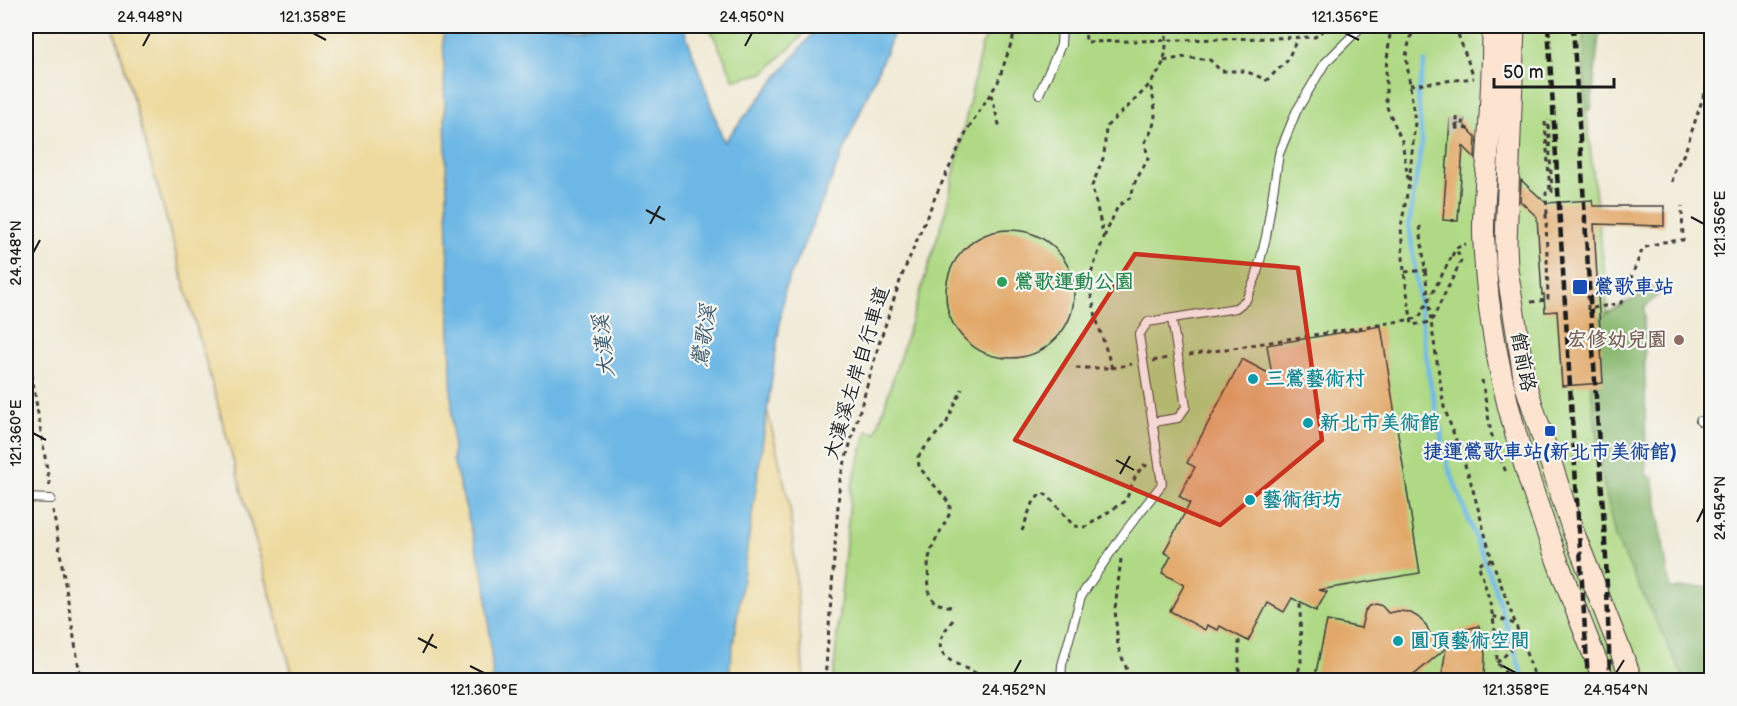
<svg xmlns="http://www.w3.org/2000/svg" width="1737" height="706" font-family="'Balsamiq Sans','LXGW WenKai TC',sans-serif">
	<rect width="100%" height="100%" fill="#f6f6f2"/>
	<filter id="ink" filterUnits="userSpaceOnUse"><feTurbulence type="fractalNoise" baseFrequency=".0167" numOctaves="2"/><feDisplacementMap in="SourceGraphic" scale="12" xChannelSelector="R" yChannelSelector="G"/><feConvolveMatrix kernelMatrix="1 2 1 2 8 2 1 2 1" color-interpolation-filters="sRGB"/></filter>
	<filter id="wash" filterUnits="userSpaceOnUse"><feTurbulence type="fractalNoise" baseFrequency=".008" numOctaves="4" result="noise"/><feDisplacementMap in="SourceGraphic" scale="24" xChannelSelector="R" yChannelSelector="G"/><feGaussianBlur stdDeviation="1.35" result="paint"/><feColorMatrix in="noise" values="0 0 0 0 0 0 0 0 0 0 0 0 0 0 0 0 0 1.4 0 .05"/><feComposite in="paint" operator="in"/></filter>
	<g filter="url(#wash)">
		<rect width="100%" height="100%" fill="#f0e9d4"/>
		<path fill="#afd984" stroke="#667a50" stroke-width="1.5" d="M 709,26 L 808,26 L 801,37 L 764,73 L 734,80 Z
			M 994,26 L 1583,26 L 1586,111 L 1605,278 L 1626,557 L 1691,680 L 833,680 L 851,489 L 867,431 L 876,433 L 946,210 L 982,44 Z"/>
		<path fill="#8bb972" stroke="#546a47" stroke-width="1.5" d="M 1583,26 L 1600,26 L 1591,109 L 1586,111 Z
			M 1666,281 L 1666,288 L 1644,308 L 1646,474 L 1653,479 L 1670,589 L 1711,586 L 1711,680 L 1685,680 L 1615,537 L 1601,470 L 1585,337 L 1602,316 Z"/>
		<path fill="#eeda9e" stroke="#857b5d" stroke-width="1.5" d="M 113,26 L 660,26 L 714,181 L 790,507 L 804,680 L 294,680 Z"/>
		<path fill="#6cb7e5" stroke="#446a80" stroke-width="1.5" d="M 443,26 L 683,26 L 724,142 L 819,26 L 897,26 L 785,288 L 728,680 L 493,680 L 486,585 L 453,460 Z"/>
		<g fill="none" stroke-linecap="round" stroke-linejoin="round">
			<path stroke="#6cb7e5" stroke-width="4.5" d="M 1425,62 L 1418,94 L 1422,142 L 1409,224 L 1429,377 L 1448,466 L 1494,586 L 1524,680"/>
		</g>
		<g id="blocks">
			<path fill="#e2a869" d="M 1453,118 L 1465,120 L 1464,125 L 1476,137 L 1475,158 L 1463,146 L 1458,221 L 1443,220 L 1450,119 Z
				M 1521,180 L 1546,203 L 1592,200 L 1593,206 L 1664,206 L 1664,226 L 1594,224 L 1603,383 L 1562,386 L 1557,311 L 1545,312 L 1544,294 L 1542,295 L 1537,217 L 1520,201 Z
				M946 294a64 64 0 1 1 128 0a64 64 0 1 1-128 0Z
				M 1381,326 L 1420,573 L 1319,590 L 1327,592 L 1316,611 L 1292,598 L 1284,612 L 1268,603 L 1248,641 L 1220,626 L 1218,630 L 1207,625 L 1205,630 L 1170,611 L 1184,585 L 1162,573 L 1171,556 L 1164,552 L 1190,503 L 1179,496 L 1195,467 L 1187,463 L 1242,359 L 1272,375 L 1267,345 Z
				M 1376,604 L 1382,606 L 1388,613 L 1398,611 L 1409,612 L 1418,617 L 1426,625 L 1432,638 L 1479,626 L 1485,654 L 1484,681 L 1441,681 L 1446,648 L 1415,674 L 1397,681 L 1314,681 L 1327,621 L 1361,628 L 1365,611 L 1370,606 Z"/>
		</g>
	</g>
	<g filter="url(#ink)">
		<use href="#blocks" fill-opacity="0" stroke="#3c3b38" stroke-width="1.5"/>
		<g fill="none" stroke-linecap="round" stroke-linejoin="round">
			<path stroke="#d0cab8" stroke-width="15" stroke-dasharray="15 8" stroke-linecap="butt" d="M 1457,117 L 1457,129 L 1459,132"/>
			<defs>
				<path id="lane" d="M 1039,94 L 1061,45 L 1062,26
					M 1700,421 L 1712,428
					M 1153,422 L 1178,418 L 1186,407 L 1172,319
					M 26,498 L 51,499
					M 1061,680 L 1062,665 L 1081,596 L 1124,533 L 1162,484 L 1139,335 L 1148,322 L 1236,308 L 1246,300 L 1256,277 L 1266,237 L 1279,154 L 1296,112 L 1325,63 L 1362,26"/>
				<path id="secondary" d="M 1493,26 C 1493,73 1490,119 1487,167 C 1485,192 1482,218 1484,244 C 1490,397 1548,540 1604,680
					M 1514,26 L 1506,243 L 1507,269 L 1525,383 L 1573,531 L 1632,680"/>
			</defs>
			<use href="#lane" stroke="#3c3b38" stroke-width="10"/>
			<use href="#secondary" stroke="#3c3b38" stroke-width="23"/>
			<path stroke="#3c3b38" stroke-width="3" stroke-dasharray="4.5 4.5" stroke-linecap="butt" d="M 1085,26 L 1086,42 L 1315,37 L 1328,26
				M 1391,26 L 1386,68 L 1386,105 L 1402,141 L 1408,179
				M 1416,26 L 1410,38 L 1406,56 L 1415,122 L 1409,183 L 1401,227 L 1404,272 L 1412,325 L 1431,322 L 1461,261 L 1456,248
				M 1455,26 L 1473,75
				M 1164,61 L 1184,57 L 1210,60 L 1221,71 L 1245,71 L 1267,80 L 1287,61 L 1298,37
				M 1410,85 L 1474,78
				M 991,95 L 1000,128
				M 1457,117 L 1457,122 L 1463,122 L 1463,125 L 1454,125 L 1454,128 L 1471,129
				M 1545,122 L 1550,192
				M 1672,182 L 1675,169 L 1685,152 L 1708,82 L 1712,82
				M 1546,214 L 1548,300
				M 1547,214 L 1546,193 L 1552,192 L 1548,120
				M 1453,222 L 1453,219
				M 1420,226 L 1431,322 L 1444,407 L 1470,479 L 1492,560 L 1536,680
				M 1104,237 L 1118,206 L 1131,197 L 1135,182 L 1148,159 L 1145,142 C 1160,119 1155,108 1150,83
				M 1452,256 L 1456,248 L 1466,244
				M 1405,272 L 1427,270
				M 1588,296 L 1588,309 L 1621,303 L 1643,248 L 1663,242 L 1683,240 L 1682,206
				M 1531,302 L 1546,300
				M 26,339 L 50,488
				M 1189,355 L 1376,325
				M 1153,361 L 1167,358
				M 1076,368 L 1112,368 L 1132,364
				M 1112,368 L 1097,321 L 1088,282 L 1104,237 L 1092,186 L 1104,156 L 1106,127 C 1123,110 1158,83 1164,59 C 1167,48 1166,37 1166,26
				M 1482,380 L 1491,433 L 1507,475
				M 53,510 L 81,680
				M 1022,531 C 1027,519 1031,499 1043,493 L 1049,497 L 1074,526 L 1086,527 L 1126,500 L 1136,475 L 1144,465 L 1149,467
				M 1121,559 L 1115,609 L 1118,647 L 1131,680
				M 1492,560 L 1478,564 C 1490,597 1497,628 1497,663 L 1512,680
				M 951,607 L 935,603 L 929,594 L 928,561 L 933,545 L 950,513 L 950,504 L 919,467 L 918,457 L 930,441 L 946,424 L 962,389
				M 1493,616 L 1517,625
				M 953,620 C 918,661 964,663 988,680
				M 1497,663 L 1522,639
				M 825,680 L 840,479 L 879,344 L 901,278 L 936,195 L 968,129 L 998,82 L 1017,26
				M 1235,680 L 1239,671 L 1239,636
				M 1296,680 L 1301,662 L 1300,602"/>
			<use href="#lane" stroke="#fff" stroke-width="8"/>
			<use href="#secondary" stroke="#fde4d1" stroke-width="21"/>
			<path stroke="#1c1c1c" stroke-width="4.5" stroke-dasharray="9 4.5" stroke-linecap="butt" d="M 1548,26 L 1588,680
				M 1573,26 L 1606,558 L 1610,680"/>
			<path stroke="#3c3b38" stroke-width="3" stroke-dasharray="4.5 4.5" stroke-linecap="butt" d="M 1376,325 L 1419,318 L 1452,256"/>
		</g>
	</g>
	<path fill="#c8321e" fill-opacity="0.2" stroke="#c8321e" stroke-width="4.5" stroke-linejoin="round" d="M 1135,254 L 1298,268 L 1322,440 L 1220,525 L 1015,440 Z"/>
	<path fill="none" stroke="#1c1c1c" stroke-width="2" d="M 313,33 L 326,40M 1345,33 L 1359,40M 143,46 L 150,33M 745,46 L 752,33M 646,210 L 665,220M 1691,217 L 1704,224M 650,224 L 660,206M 33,253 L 40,240M 33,433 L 46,440M 1116,460 L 1134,470M 1120,474 L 1130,456M 1697,522 L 1704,508M 418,638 L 437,648M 423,653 L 433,634M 470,666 L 484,673M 1503,666 L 1516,673M 1014,673 L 1021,660M 1616,673 L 1624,660"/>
	<circle fill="#2e9e5b" stroke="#f6f6f2" stroke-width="2" cx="1002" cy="282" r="6"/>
	<g fill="#1a4fb4" stroke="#f6f6f2" stroke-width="2">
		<rect x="1572" y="279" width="16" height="16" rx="3"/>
		<rect x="1544" y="425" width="12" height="12" rx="3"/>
	</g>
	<circle fill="#8d6e63" stroke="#f6f6f2" stroke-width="2" cx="1679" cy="340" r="6"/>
	<g fill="#0f9aa8" stroke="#f6f6f2" stroke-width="2">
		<circle cx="1253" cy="379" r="6"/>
		<circle cx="1308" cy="423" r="6"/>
		<circle cx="1250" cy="500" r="6"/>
		<circle cx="1398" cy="641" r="6"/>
	</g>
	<g text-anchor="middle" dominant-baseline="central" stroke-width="4.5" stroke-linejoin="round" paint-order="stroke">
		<g font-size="20" font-weight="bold" fill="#27864d" stroke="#f6f6f2" text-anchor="start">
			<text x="1014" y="282">鶯歌運動公園</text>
		</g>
		<g font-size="20" font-weight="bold" fill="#164399" stroke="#f6f6f2" text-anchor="start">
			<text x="1594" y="287">鶯歌車站</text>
			<text x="1550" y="452" text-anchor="middle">捷運鶯歌車站(新北市美術館)</text>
		</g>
		<g font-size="20" font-weight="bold" fill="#785e54" stroke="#f6f6f2" text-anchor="end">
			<text x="1667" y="340">宏修幼兒園</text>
		</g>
		<g font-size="20" fill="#1c1c1c" stroke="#f6f6f2">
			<text transform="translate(1523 362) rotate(79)">館前路</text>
			<text transform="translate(857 373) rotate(-73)">大漢溪左岸自行車道</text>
		</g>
		<g font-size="20" font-weight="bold" fill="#0d838f" stroke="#f6f6f2" text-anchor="start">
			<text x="1265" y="379">三鶯藝術村</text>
			<text x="1320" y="423">新北市美術館</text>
			<text x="1262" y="500">藝術街坊</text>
			<text x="1410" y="641">圓頂藝術空間</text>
		</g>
		<g font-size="21" font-style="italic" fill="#3c5a6c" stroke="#f6f6f2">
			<text transform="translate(704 336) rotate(-81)">鶯歌溪</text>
			<text transform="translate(604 346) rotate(-96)">大漢溪</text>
		</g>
	</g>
	<rect width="1737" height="706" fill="none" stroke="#f6f6f2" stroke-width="66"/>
	<path d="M1494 78v9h120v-9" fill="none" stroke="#1c1c1c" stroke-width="3"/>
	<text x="1503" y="78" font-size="18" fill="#1c1c1c" stroke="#f6f6f2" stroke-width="4.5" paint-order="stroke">50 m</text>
	<rect x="33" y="33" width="1671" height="640" fill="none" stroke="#1c1c1c" stroke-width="2"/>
	<g font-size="15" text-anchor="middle" fill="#1c1c1c">
		<text x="150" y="22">24.948°N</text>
		<text x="313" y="22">121.358°E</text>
		<text x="752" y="22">24.950°N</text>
		<text x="1345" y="22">121.356°E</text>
		<text transform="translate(1720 224) rotate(-90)" y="5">121.356°E</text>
		<text transform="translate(16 253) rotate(-90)" y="5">24.948°N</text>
		<text transform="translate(16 433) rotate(-90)" y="5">121.360°E</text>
		<text transform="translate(1720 508) rotate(-90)" y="5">24.954°N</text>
		<text x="484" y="695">121.360°E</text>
		<text x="1014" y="695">24.952°N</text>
		<text x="1516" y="695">121.358°E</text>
		<text x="1616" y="695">24.954°N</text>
	</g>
</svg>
